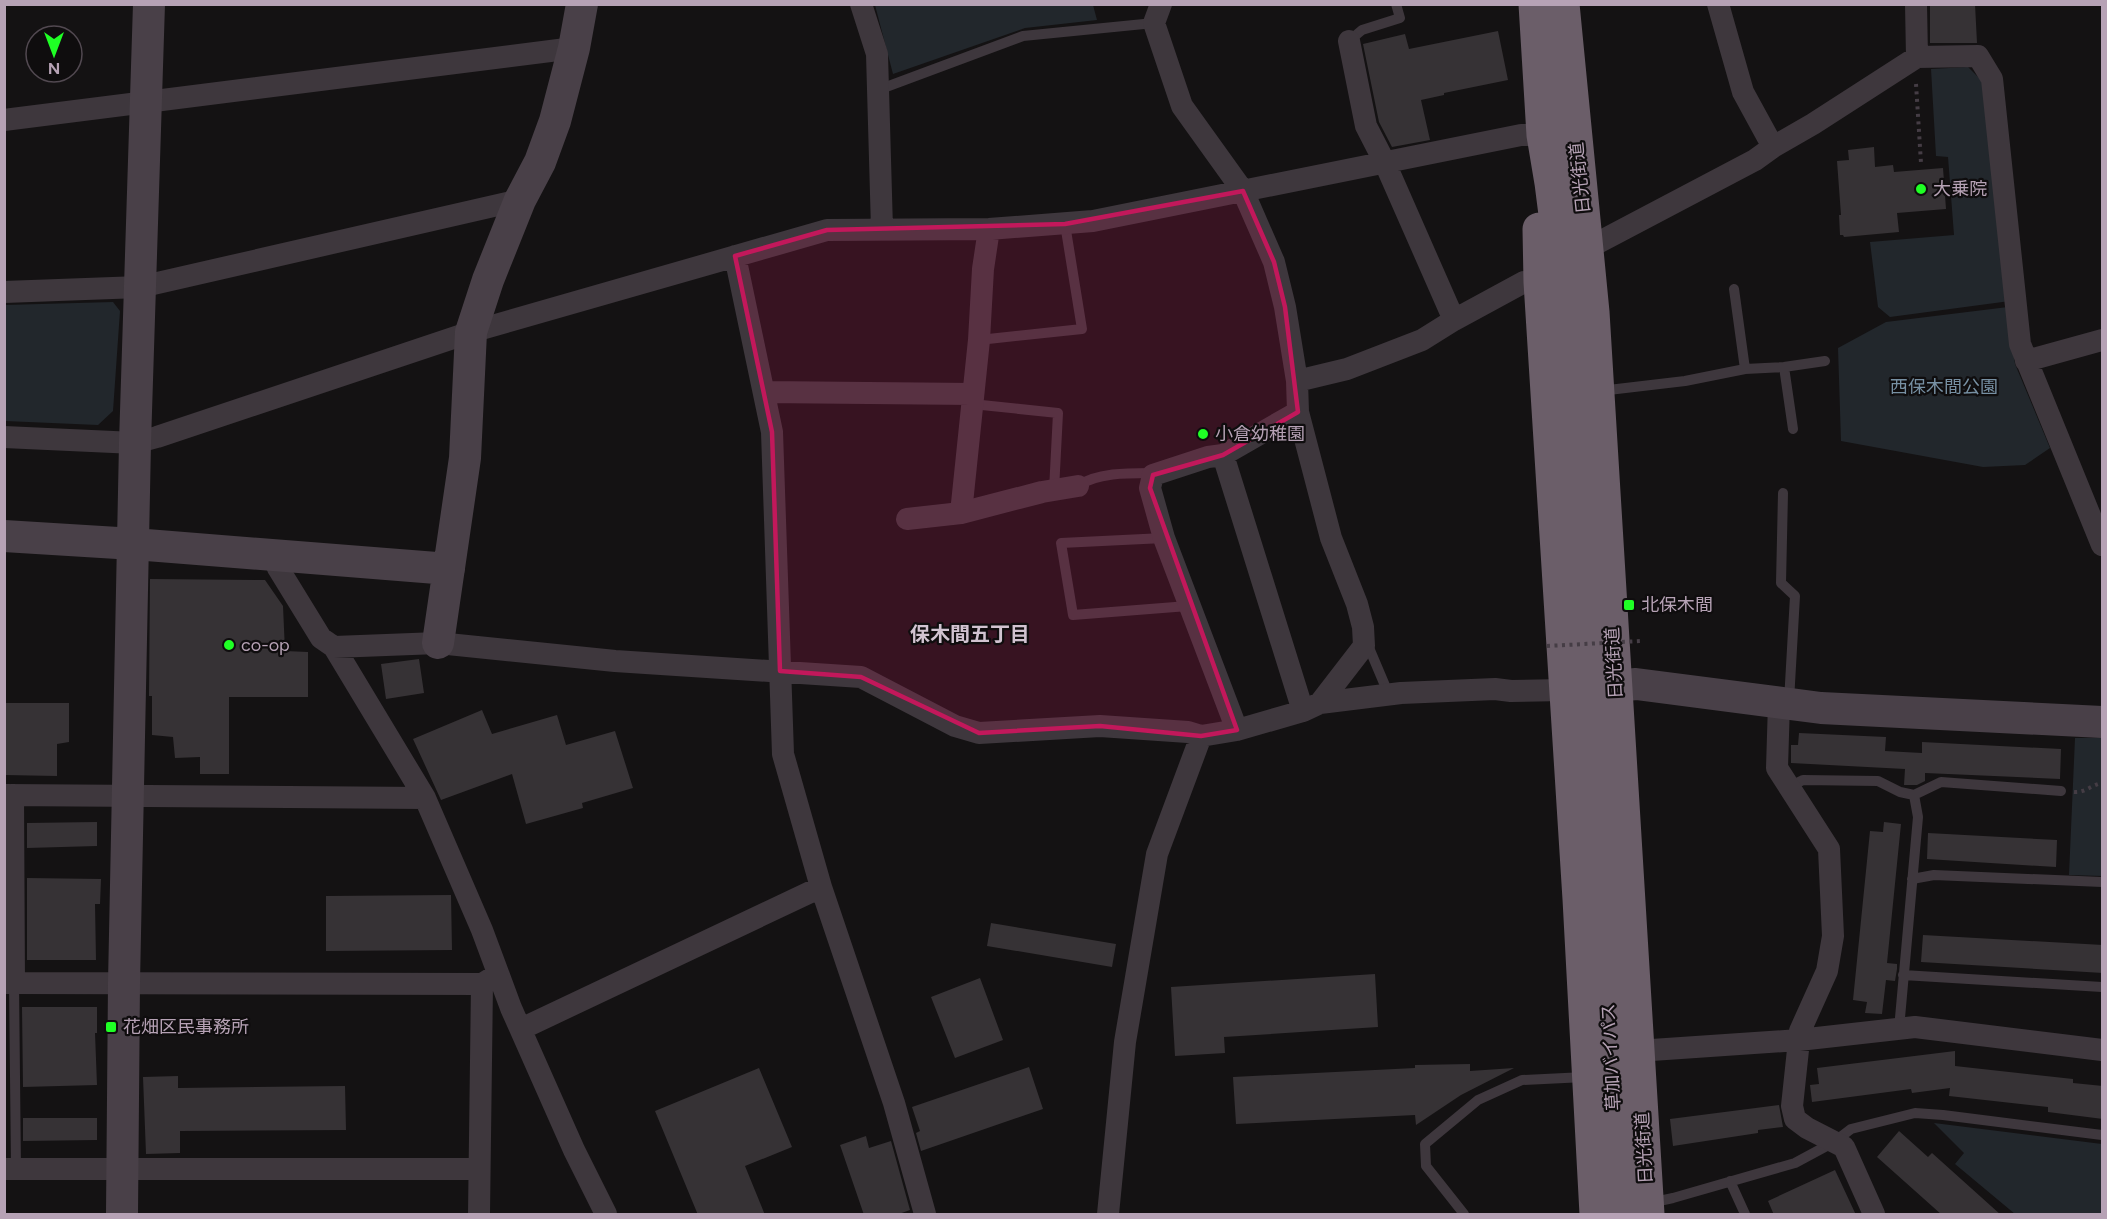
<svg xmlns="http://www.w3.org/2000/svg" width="2107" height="1219" font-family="Figtree,'Noto Sans JP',sans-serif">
	<rect width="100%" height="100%" fill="#141213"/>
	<path fill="#22272c" d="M 875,5 L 1093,5 L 1097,20 L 1025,28 L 893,74 Z
		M 1968,67 L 1985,84 L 2010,301 L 1890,317 L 1878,307 L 1870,242 L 1954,235 L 1948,157 L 1936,156 L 1931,69 Z
		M 113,302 L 120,311 L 113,411 L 98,425 L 5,421 L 5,305 Z
		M 2008,307 L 2015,364 L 2050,448 L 2025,465 L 1983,467 L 1841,441 L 1838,348 L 1886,322 Z
		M 2075,738 L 2102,738 L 2102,876 L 2069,875 Z
		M 1934,1123 L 2102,1144 L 2102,1214 L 2015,1214 L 1955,1164 L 1964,1153 Z"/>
	<path fill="#363235" d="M 1930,4 L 1975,4 L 1977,43 L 1930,43 Z
		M 1498,31 L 1508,80 L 1444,93 L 1444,95 L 1421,100 L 1430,140 L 1392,147 L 1379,122 L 1363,44 L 1405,34 L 1409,49 Z
		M 1874,147 L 1875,167 L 1893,165 L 1894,172 L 1943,168 L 1946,209 L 1897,213 L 1899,232 L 1844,237 L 1843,235 L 1840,235 L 1839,215 L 1841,215 L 1837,161 L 1849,160 L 1848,150 Z
		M 150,579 L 265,580 L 283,606 L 285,651 L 308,652 L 308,697 L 229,697 L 229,774 L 200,774 L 200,757 L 175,758 L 173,737 L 152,735 L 152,696 L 149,696 Z
		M 419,659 L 424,693 L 386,699 L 381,664 Z
		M 4,703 L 69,703 L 69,742 L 57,744 L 57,776 L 4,775 Z
		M 482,710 L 492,734 L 557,715 L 566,745 L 615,731 L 633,788 L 582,803 L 583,808 L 526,824 L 512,774 L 441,800 L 413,739 Z
		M 1799,733 L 1886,737 L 1885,751 L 1922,753 L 1922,742 L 2061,749 L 2060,779 L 1925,773 L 1925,781 L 1917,785 L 1904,785 L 1905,769 L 1791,763 L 1791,745 L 1798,745 Z
		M 97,822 L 97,846 L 27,848 L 27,823 Z
		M 1884,822 L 1901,824 L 1887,963 L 1897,964 L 1897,969 L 1895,981 L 1886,980 L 1882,1014 L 1865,1013 L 1867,1002 L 1853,1000 L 1870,831 L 1883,832 Z
		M 1928,833 L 2057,840 L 2056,867 L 1927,859 Z
		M 27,878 L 101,879 L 100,904 L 95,904 L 96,960 L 27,960 Z
		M 451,895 L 452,950 L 326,951 L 326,896 Z
		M 991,923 L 1116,944 L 1112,967 L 987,946 Z
		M 1923,935 L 2103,945 L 2103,973 L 1921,962 Z
		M 1375,974 L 1378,1027 L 1224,1037 L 1225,1053 L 1175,1056 L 1171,987 Z
		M 980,978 L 1003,1040 L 955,1058 L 931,997 Z
		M 22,1007 L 97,1007 L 97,1033 L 95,1033 L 97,1085 L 23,1087 Z
		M 1955,1051 L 1955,1066 L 2073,1079 L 2073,1083 L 2103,1086 L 2103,1119 L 2048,1112 L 2048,1107 L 1949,1096 L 1950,1088 L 1912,1093 L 1911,1089 L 1812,1102 L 1810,1085 L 1819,1084 L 1817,1068 Z
		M 1470,1064 L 1470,1071 L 1514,1068 L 1461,1095 L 1416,1125 L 1415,1115 L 1236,1124 L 1233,1077 L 1415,1068 L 1415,1065 Z
		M 1029,1067 L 1043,1109 L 921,1151 L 916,1133 L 920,1131 L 912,1107 Z
		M 759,1068 L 792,1147 L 745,1166 L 765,1215 L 698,1215 L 655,1111 Z
		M 178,1076 L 178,1088 L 345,1086 L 346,1130 L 180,1131 L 180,1153 L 146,1154 L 143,1077 Z
		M 1779,1105 L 1783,1127 L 1758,1130 L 1758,1133 L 1673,1146 L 1670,1119 Z
		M 23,1118 L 97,1118 L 97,1140 L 23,1141 Z
		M 1899,1131 L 1928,1157 L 1932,1153 L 2001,1215 L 1942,1215 L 1877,1157 Z
		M 866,1136 L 869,1148 L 891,1141 L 910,1210 L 896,1215 L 864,1215 L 840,1145 Z
		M 1835,1170 L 1856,1215 L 1774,1215 L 1768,1201 Z"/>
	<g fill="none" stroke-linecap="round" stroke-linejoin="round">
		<path stroke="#453d45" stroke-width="4" stroke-dasharray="3 4.5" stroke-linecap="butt" d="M 1916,84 L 1921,163
			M 2074,792 C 2085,793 2091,785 2102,783"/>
		<path stroke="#3e373d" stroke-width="10" d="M 1349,41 L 1362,30 L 1400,18 L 1396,4
			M 878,90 L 1023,36 L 1154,23
			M 1734,289 L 1745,369
			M 979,340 L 1082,329 L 1065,224
			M 1784,367 L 1793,429
			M 1600,391 L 1685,381 L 1745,369 L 1784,367 L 1825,361
			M 972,404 L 1058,413 L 1054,490
			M 1078,486 C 1097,472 1132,473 1156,473
			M 1783,493 L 1781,583 L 1795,596 L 1789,701
			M 1164,538 L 1061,543 L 1073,615 L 1188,606
			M 1367,643 L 1389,695
			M 1789,787 L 1803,780 L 1878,781 L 1900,792 L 1914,795 L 1941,782 L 2061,791
			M 1912,879 L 1934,875 L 2102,882
			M 1903,975 L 2102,987
			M 14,983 L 16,1169
			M 1899,1029 L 1918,817 L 1914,795
			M 1730,1181 L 1745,1214
			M 1650,1203 L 1673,1198 L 1795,1163 L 1834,1142 L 1851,1129 L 1915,1113 L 1943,1115 L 2102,1135
			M 1464,1214 L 1426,1166 L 1425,1144 L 1478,1100 L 1522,1080 L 1585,1077"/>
		<path stroke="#3e373d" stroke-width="22" d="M 861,4 L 877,54 L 882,229
			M 1161,4 L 1154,23 L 1182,106 L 1243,191 L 1274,262 L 1285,307 L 1297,381 L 1298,412 L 1331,538 L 1357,604 L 1363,627 L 1364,646 L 1320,703
			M 1718,4 L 1743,92 L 1773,147 L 1813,124 L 1917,57 L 1978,56 L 1992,79 L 2020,344 L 2102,545
			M 1916,4 L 1917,57
			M 1349,41 L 1366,126 L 1385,163 L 1454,320
			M 4,120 L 574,48
			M 1588,248 L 1755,160 L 1773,147
			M 735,256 L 772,432 L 783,754 L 821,887 L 894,1103 L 925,1214
			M 4,292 L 140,287 L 520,200
			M 2026,361 L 2102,340
			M 1297,381 L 1347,369 L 1422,340 L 1454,320 L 1524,282 L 1540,282
			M 764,392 L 973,394
			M 1298,412 L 1223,455 L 1303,711
			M 4,437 L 135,443 L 157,437 L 471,332 L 827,230 L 989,229 L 1093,221 L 1521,135 L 1543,135
			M 1223,455 L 1208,457 L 1153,475 L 1150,488 L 1164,538 L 1237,730
			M 961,513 L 979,340 L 983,269 L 989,229
			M 907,519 L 961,513 L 1042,492 L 1078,486
			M 273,555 L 278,568 L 321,638 L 334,647 L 425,798 L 482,930 L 511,1008 L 574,1150 L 606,1214
			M 334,647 L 438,643 L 615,661 L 861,677 L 955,726 L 979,733 L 1100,726 L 1188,732 L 1201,736 L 1237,730 L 1303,711 L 1320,703 L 1401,693 L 1495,689 L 1511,691 L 1565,690
			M 1779,703 L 1777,768 L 1829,849 L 1833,936 L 1827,971 L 1800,1031 L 1792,1106 L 1795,1119 L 1807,1128 L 1844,1147 L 1874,1214
			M 4,795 L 425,798
			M 13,795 L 14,983
			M 4,983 L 482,984 L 498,974
			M 521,1029 L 821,887
			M 1637,1051 L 1799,1040 L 1915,1027 L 2102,1050
			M 4,1169 L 479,1169
			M 479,1214 L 482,984
			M 1108,1214 L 1125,1042 L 1157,854 L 1201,736"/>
		<path stroke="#494048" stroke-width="32" d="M 4,536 L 134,544 L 449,569
			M 438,643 L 465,458 L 471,332 L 488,280 L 520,200 L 540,162 L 555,121 L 574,48 L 582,4
			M 1616,686 L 1636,684 L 1821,708 L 2102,722
			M 122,1214 L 124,983 L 135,443 L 149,4"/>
		<path stroke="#6b5e69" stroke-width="33" d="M 1535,4 L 1543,135 L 1551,183 L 1569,324 L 1619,1214
			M 1563,4 L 1593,312 L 1648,1214
			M 1539,229 L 1540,282 L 1579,899 L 1596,1214"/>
		<path stroke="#453d45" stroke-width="4" stroke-dasharray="3 4.5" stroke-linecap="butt" d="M 1547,646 L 1640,641"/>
	</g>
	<path fill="#c2185b" fill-opacity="0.2" stroke="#c2185b" stroke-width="4.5" stroke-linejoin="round" d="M 1243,191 L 1274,262 L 1285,307 L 1298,412 L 1223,455 L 1153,475 L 1150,488 L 1237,730 L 1201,736 L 1100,726 L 979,733 L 861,677 L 780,671 L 772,432 L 735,256 L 827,230 L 1065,224 Z"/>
	<g fill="#1fff25" stroke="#0f0d0e" stroke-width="2">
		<circle cx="1921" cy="189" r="6"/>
		<circle cx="1203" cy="434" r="6"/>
		<rect x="1623" y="599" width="12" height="12" rx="3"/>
		<circle cx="229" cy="645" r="6"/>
		<rect x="105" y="1021" width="12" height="12" rx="3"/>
	</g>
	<g text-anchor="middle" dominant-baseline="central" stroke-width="4.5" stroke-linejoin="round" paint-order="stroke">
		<g font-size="18" fill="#b6a2b5" stroke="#0f0d0e">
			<text transform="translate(1580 178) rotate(-96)">日光街道</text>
			<text transform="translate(1614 663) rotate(-93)">日光街道</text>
			<text transform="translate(1611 1057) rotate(-93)">草加バイパス</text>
			<text transform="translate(1644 1148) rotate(-93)">日光街道</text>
		</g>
		<g font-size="18" fill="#b6a2b5" stroke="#0f0d0e" text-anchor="start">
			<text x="1933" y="189">大乗院</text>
			<text x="1215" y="434">小倉幼稚園</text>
			<text x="1641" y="605">北保木間</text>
			<text x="241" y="645">co-op</text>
			<text x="123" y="1027">花畑区民事務所</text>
		</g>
		<g font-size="18" fill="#7790a3" stroke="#0f0d0e">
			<text x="1944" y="387">西保木間公園</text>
		</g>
		<g font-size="20" font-weight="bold" fill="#d1c3d0" stroke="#0f0d0e">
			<text x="970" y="634">保木間五丁目</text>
		</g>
	</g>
	<rect width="2107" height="1219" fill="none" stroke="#b6a2b5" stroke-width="12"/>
	<g transform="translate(54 54) rotate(180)"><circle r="28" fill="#0f0d0e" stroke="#524951" stroke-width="1.5"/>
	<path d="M0-4.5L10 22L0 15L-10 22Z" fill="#1fff25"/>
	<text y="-9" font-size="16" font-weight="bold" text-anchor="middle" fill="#b6a2b5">N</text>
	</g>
</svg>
